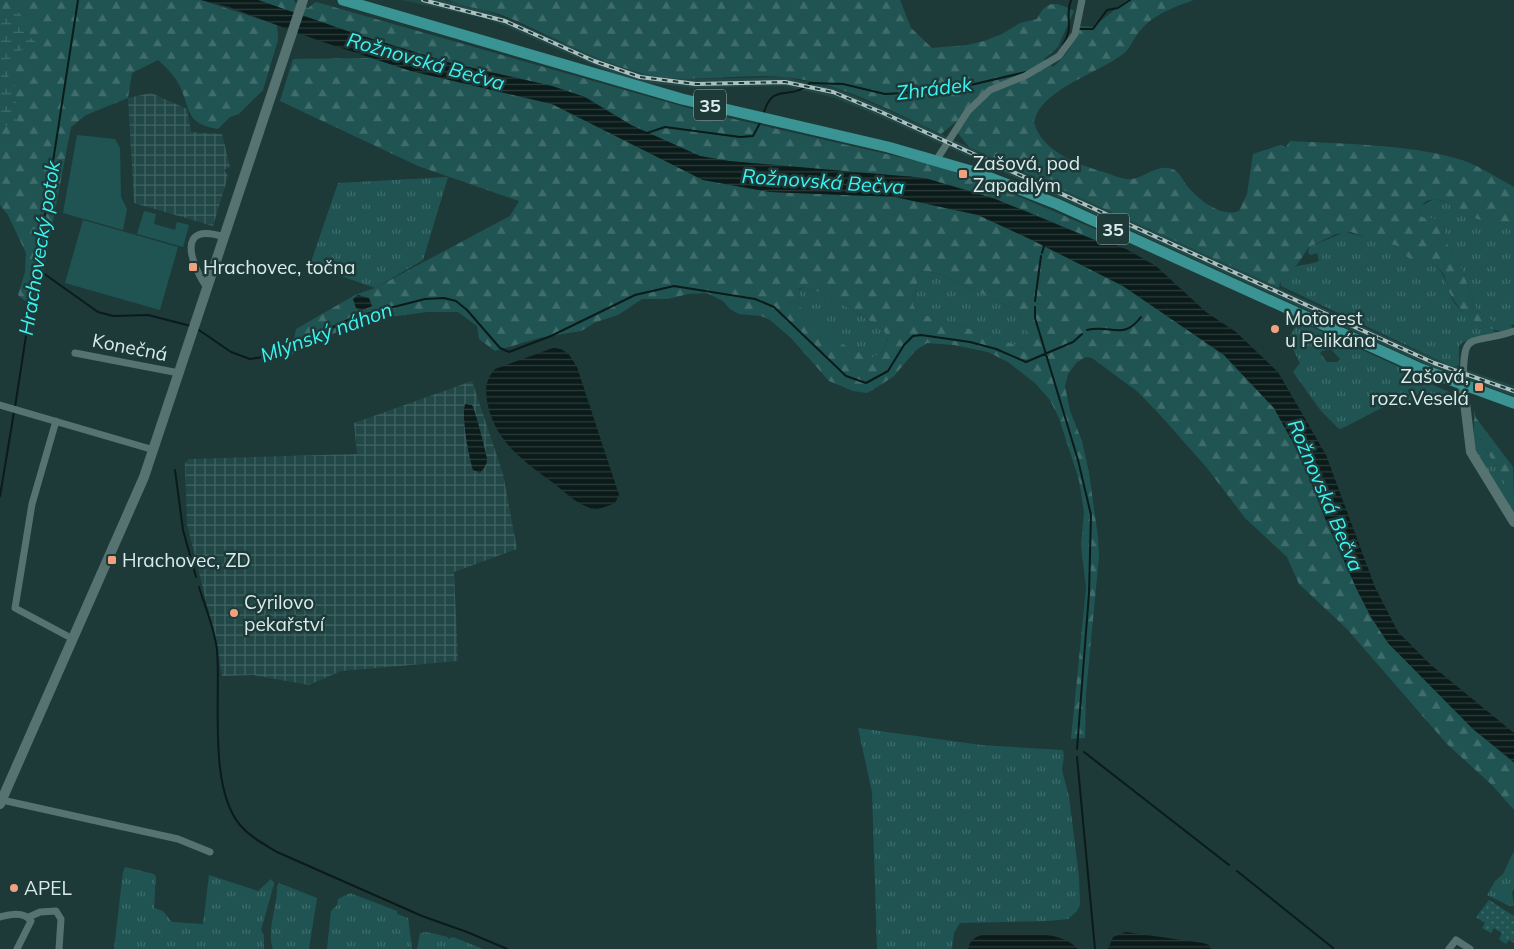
<svg xmlns="http://www.w3.org/2000/svg" width="1514" height="949" font-family="Mulish,sans-serif">
	<defs>
		<pattern id="industrial-grid" width="8" height="8" patternUnits="userSpaceOnUse" patternTransform="scale(1.25)"><rect width="8" height="8" fill="#214847"/><path d="M0 4h8M4 0v8" fill="none" stroke="#416362"/></pattern>
		<pattern id="grass-tufts" width="24" height="20" patternUnits="userSpaceOnUse" patternTransform="scale(1.25)"><rect width="24" height="20" fill="#205453"/><path d="M3 7l-1-3M5 7V3M7 7l1-3M15 17l-1-3M17 17v-4M19 17l1-3" fill="none" stroke="#406d6c"/></pattern>
		<pattern id="forest-firs" width="22" height="20" patternUnits="userSpaceOnUse" patternTransform="scale(1.25)"><rect width="22" height="20" fill="#205453"/><path d="M5 1l3.5 6h-7zM16 11l3.5 6h-7z" fill="#406d6c"/></pattern>
		<pattern id="wetland-marsh" width="20" height="14" patternUnits="userSpaceOnUse" patternTransform="scale(1.25)"><rect width="20" height="14" fill="#205453"/><path d="M1 5h8M5 5V1M11 12h8M15 12V8" fill="none" stroke="#406d6c"/></pattern>
		<pattern id="garden-dots" width="8" height="8" patternUnits="userSpaceOnUse" patternTransform="scale(1.25)"><rect width="8" height="8" fill="#205453"/><path d="M2 2h.1M6 6h.1" fill="none" stroke="#406d6c" stroke-width="1.8" stroke-linecap="round"/></pattern>
		<pattern id="water-rules" width="6" height="5" patternUnits="userSpaceOnUse" patternTransform="scale(1.25)"><rect width="6" height="5" fill="#0a1b1a"/><path d="M0 2.5h6" fill="none" stroke="#2d3c3b"/></pattern>
	</defs>
	<rect width="100%" height="100%" fill="#1d3a39"/>
	<path fill="#214847" d="M 401,0 L 445,0 L 485,10 L 624,69 L 641,73 L 696,79 L 785,77 L 835,88 L 883,108 L 1435,359 L 1514,386 L 1514,396 L 1432,367 L 879,116 L 832,97 L 784,86 L 696,88 L 639,82 L 621,77 L 503,25 L 483,18 Z"/>
	<path fill="url(#industrial-grid)" d="M 151,93 L 187,109 L 191,132 L 222,134 L 230,167 L 224,170 L 228,176 L 213,226 L 134,203 L 128,98 Z
		M 472,381 L 503,474 L 517,549 L 454,572 L 458,661 L 341,671 L 309,685 L 253,675 L 222,676 L 217,646 L 187,524 L 185,463 L 189,459 L 357,454 L 354,423 Z"/>
	<path fill="url(#grass-tufts)" fill-rule="evenodd" d="M 448,177 L 423,260 L 375,288 L 310,265 L 338,183 Z
		M 1434,199 L 1449,203 L 1514,226 L 1514,324 L 1507,327 L 1498,325 L 1477,310 L 1461,267 L 1448,246 L 1443,224 L 1435,219 L 1422,217 L 1418,212 L 1421,206 Z
		M 1345,232 L 1397,245 L 1404,255 L 1414,261 L 1423,259 C 1453,271 1441,289 1458,307 C 1468,318 1485,324 1497,333 L 1463,342 L 1459,346 L 1459,365 L 1453,367 L 1281,286 L 1280,280 C 1292,261 1301,268 1319,261 L 1317,253 L 1311,255 L 1308,253 L 1309,247 Z
		M 926,271 L 942,275 L 1016,310 C 1024,322 1028,332 1028,347 L 1024,349 L 996,337 L 918,313 L 913,305 L 919,272 Z
		M 803,287 L 826,294 L 883,329 L 888,338 L 882,352 L 873,357 C 852,352 803,325 798,301 C 798,298 799,293 799,290 Z
		M 1299,321 L 1408,371 L 1429,383 L 1451,393 L 1447,403 L 1415,403 L 1399,408 L 1391,403 L 1341,429 L 1338,428 L 1321,411 L 1293,372 L 1300,363 L 1292,347 L 1286,342 ZM 1331,349 L 1340,359 L 1337,362 L 1327,362 L 1320,353 L 1322,351 Z
		M 1474,435 L 1480,439 L 1514,499 L 1514,519 L 1476,455 Z
		M 858,728 L 981,745 L 1063,750 L 1064,756 L 1062,770 L 1069,797 L 1079,877 L 1080,905 L 1077,911 L 1068,919 L 1048,921 L 960,923 L 954,933 L 952,949 L 877,949 L 872,792 Z
		M 1514,851 L 1514,889 L 1512,892 L 1514,906 L 1510,906 L 1487,895 L 1495,881 L 1503,874 Z
		M 125,867 L 154,874 L 156,877 L 154,908 L 163,911 L 172,922 L 203,924 L 209,875 L 258,891 L 271,879 L 274,884 L 261,930 L 264,935 L 264,949 L 114,949 L 123,872 Z
		M 279,883 L 317,898 L 309,949 L 273,949 C 266,930 278,906 277,886 Z
		M 350,893 L 397,911 L 397,914 L 408,918 L 412,949 L 327,949 L 331,911 L 337,905 L 338,899 Z
		M 427,932 L 448,937 L 448,939 L 453,937 L 483,949 L 417,949 L 420,933 Z"/>
	<path fill="url(#forest-firs)" fill-rule="evenodd" d="M 0,0 L 201,0 L 277,25 L 278,40 L 263,90 L 239,114 L 230,117 L 218,129 C 189,124 191,115 182,91 C 177,78 168,69 158,60 L 132,73 L 128,98 L 86,115 L 71,127 L 36,310 L 18,295 L 25,272 L 26,253 L 8,215 L 0,205 Z
		M 258,0 L 294,0 L 295,3 L 308,8 L 316,2 L 695,110 L 934,165 L 1004,190 L 1104,233 L 1114,244 L 1097,241 L 1024,210 L 911,176 L 884,176 L 729,161 L 700,156 L 631,125 L 585,97 L 552,86 L 451,63 L 356,34 Z
		M 449,0 L 900,0 L 911,28 L 932,48 L 967,45 L 984,41 L 1002,34 L 1020,23 L 1037,19 C 1046,0 1056,1 1074,11 L 1058,47 L 1044,59 L 1053,67 C 1067,56 1074,43 1079,26 L 1093,27 L 1127,0 L 1194,0 C 1174,7 1152,15 1139,32 C 1133,39 1130,49 1123,54 C 1099,73 1041,89 1034,122 C 1041,153 1083,166 1110,174 C 1117,177 1125,180 1132,179 C 1146,177 1157,164 1172,169 C 1179,171 1183,180 1187,186 C 1198,199 1221,218 1239,211 L 1247,194 L 1253,154 L 1280,145 L 1286,147 L 1290,141 C 1344,144 1403,144 1455,158 C 1476,163 1495,177 1514,187 L 1514,226 C 1502,223 1487,223 1475,218 C 1460,212 1430,183 1418,212 L 1422,217 L 1435,219 L 1443,224 L 1448,246 L 1461,267 L 1477,310 L 1498,325 L 1512,326 L 1511,331 C 1486,334 1457,313 1448,289 C 1445,283 1447,276 1441,271 C 1437,266 1431,263 1426,260 L 1414,261 L 1404,255 L 1396,245 L 1384,244 L 1351,232 L 1336,234 L 1309,247 L 1297,265 L 1281,278 L 1279,288 L 969,147 L 957,132 L 964,124 L 957,121 L 941,134 C 891,111 840,82 784,77 C 741,73 698,83 655,76 C 603,66 556,37 507,17 C 488,9 466,8 449,0 Z
		M 371,58 L 411,71 L 552,104 L 703,180 L 770,192 L 895,197 L 978,215 L 1032,240 L 1123,286 L 1224,355 L 1274,408 L 1303,461 L 1324,516 L 1358,592 L 1371,617 L 1388,643 L 1473,729 L 1514,763 L 1514,810 L 1492,785 L 1447,744 L 1346,628 L 1299,584 L 1287,557 L 1245,518 L 1207,468 L 1161,416 L 1138,392 L 1092,358 L 1086,357 L 1077,362 L 1068,374 L 1065,386 L 1070,411 L 1082,441 L 1089,473 L 1098,537 L 1099,556 L 1086,693 L 1085,738 L 1071,739 L 1086,588 L 1081,545 L 1084,512 L 1079,480 L 1059,418 L 1050,400 L 1035,383 L 1008,362 L 988,352 L 954,345 L 927,343 L 915,351 L 894,376 L 879,386 L 867,393 L 853,391 L 829,381 L 791,338 L 770,320 L 761,316 L 739,314 L 730,309 L 723,301 L 707,293 L 688,294 L 668,299 L 642,299 L 618,315 L 596,322 L 581,331 L 539,338 L 495,351 L 479,339 L 477,326 L 458,312 L 427,312 L 359,321 L 291,355 L 296,329 L 355,295 L 375,288 L 510,216 L 519,201 L 418,166 L 280,101 L 293,59 ZM 926,271 L 942,275 L 1016,310 C 1024,322 1028,332 1027,347 L 1024,349 L 996,337 L 918,313 L 913,305 L 919,272 ZM 803,287 L 826,294 L 883,329 L 888,339 L 882,352 L 873,357 C 852,352 803,324 798,301 C 798,298 799,293 799,289 Z
		M 1474,410 L 1476,418 L 1513,467 L 1514,499 L 1480,439 L 1474,435 Z"/>
	<path fill="url(#wetland-marsh)" d="M 0,12 L 18,12 L 27,23 L 24,33 L 36,42 L 5,60 L 10,69 L 8,79 L 19,89 L 13,98 C 20,109 20,115 16,126 L 0,126 Z"/>
	<path fill="url(#garden-dots)" d="M 1489,900 L 1514,916 L 1514,943 L 1509,940 L 1506,944 L 1499,939 L 1502,933 L 1494,928 L 1491,933 L 1482,928 L 1485,923 L 1476,917 Z"/>
	<path fill="#205453" d="M 77,135 L 115,139 L 120,148 L 121,197 L 127,209 L 123,230 L 63,213 Z
		M 144,211 L 156,214 L 154,224 L 175,230 L 177,222 L 189,225 L 183,247 L 137,234 Z
		M 83,220 L 178,247 L 160,310 L 65,283 Z"/>
	<path fill="url(#water-rules)" d="M 201,0 L 258,0 L 356,34 L 451,63 L 552,86 L 585,97 L 631,125 L 700,156 L 729,161 L 925,178 L 993,198 L 1097,241 L 1114,244 L 1126,249 L 1156,266 L 1206,312 L 1236,332 L 1278,372 L 1326,455 L 1375,587 L 1398,632 L 1431,665 L 1514,733 L 1514,762 L 1473,729 L 1388,643 L 1371,617 L 1358,592 L 1324,516 L 1303,461 L 1274,408 L 1224,355 L 1123,286 L 1032,240 L 978,215 L 895,197 L 770,192 L 703,180 L 552,104 L 411,71 L 317,40 L 229,7 Z
		M 358,295 L 369,298 L 372,306 L 363,310 L 356,308 L 353,299 Z
		M 553,348 C 567,348 571,357 577,367 L 619,495 L 615,503 C 607,506 598,511 590,508 C 575,503 564,491 552,482 C 522,460 494,440 487,401 C 485,388 486,379 495,369 Z
		M 465,404 L 472,405 C 475,409 486,452 487,459 C 487,465 484,468 480,473 L 473,470 C 469,457 461,417 465,404 Z
		M 1126,932 L 1203,943 L 1209,945 L 1211,949 L 1108,949 L 1113,937 Z
		M 999,934 C 1024,935 1060,929 1078,949 L 968,949 C 972,933 986,934 999,934 Z"/>
	<g fill="none" stroke-linecap="round" stroke-linejoin="round">
		<path stroke="#0a1b1a" stroke-width="2" d="M 1078,29 L 1093,29 L 1107,10 L 1118,8 L 1130,0
			M 1063,45 C 1075,25 1064,17 1071,0
			M 764,112 C 774,81 790,102 810,83 L 843,84 L 885,94 L 945,91 L 1026,72
			M 647,133 L 665,127 L 740,137 L 753,136 L 760,123
			M 1042,253 L 1044,246
			M 36,268 L 98,312 L 113,316 L 148,315 L 191,326
			M 1035,301 L 1041,256
			M 1035,307 L 1035,318 L 1078,460 L 1091,515 L 1089,593 L 1077,749
			M 199,330 L 231,352 L 250,359 L 269,356 L 292,347 L 354,317 L 425,299 L 444,298 L 456,301 L 467,310 L 500,348 L 509,352 L 551,336 L 635,295 L 674,286 L 755,299 L 774,307 L 846,376 L 866,383 L 888,371 L 904,345 L 913,336 L 921,335 L 970,342 L 996,349 L 1026,362 L 1073,342 L 1082,334
			M 1087,330 C 1111,324 1123,341 1141,317
			M 15,407 L 78,0
			M 175,470 L 183,530 L 196,577
			M 0,496 L 14,412
			M 199,587 C 205,607 215,629 217,650 C 221,697 208,787 240,825 C 250,837 264,844 277,852 L 422,916 L 467,932 L 507,949
			M 1084,752 L 1229,865
			M 1077,757 L 1095,949
			M 1237,871 L 1333,948"/>
		<path stroke="#567372" stroke-width="7" d="M 937,159 L 968,111 L 990,90 L 1025,76 L 1059,56 L 1075,34 L 1082,0
			M 207,288 C 190,263 176,221 224,237
			M 75,353 L 179,373
			M 1463,386 C 1464,327 1466,347 1514,331
			M 0,405 L 154,450
			M 56,421 L 32,504 L 15,608 L 73,639
			M 2,800 L 178,839 L 210,852
			M 0,917 C 10,914 24,911 31,921 L 17,949
			M 29,917 L 40,912 L 56,911 L 61,919 L 59,949
			M 1449,949 L 1456,940 L 1470,949"/>
		<path stroke="#567372" stroke-width="10" d="M 1463,386 L 1471,452 L 1514,522
			M 0,804 L 144,477 L 303,0"/>
		<path stroke="#399493" stroke-width="11" d="M 343,0 L 682,99 L 888,147 L 978,173 L 1057,204 L 1421,369 L 1514,403"/>
		<defs>
			<path id="rail" d="M 423,0 L 505,21 L 594,61 L 640,77 L 696,84 L 785,82 L 833,92 L 881,112 L 1434,363 L 1514,391"/>
		</defs>
		<use href="#rail" stroke="#aec1c1" stroke-width="4"/>
		<use href="#rail" stroke="#1d3a39" stroke-width="2" stroke-dasharray="5.5" stroke-linecap="butt"/>
	</g>
	<g fill="#f2a17e" stroke="#1d3a39" stroke-width="2">
		<rect x="958" y="169" width="10" height="10" rx="2.5"/>
		<rect x="188" y="262" width="10" height="10" rx="2.5"/>
		<circle cx="1275" cy="329" r="5"/>
		<rect x="1474" y="382" width="10" height="10" rx="2.5"/>
		<rect x="107" y="555" width="10" height="10" rx="2.5"/>
		<circle cx="234" cy="613" r="5"/>
		<circle cx="14" cy="888" r="5"/>
	</g>
	<g text-anchor="middle" dominant-baseline="central" stroke-width="5" stroke-linejoin="round" paint-order="stroke">
		<g fill="#1d3a39" stroke="#a2b6b6" stroke-width="1">
			<rect x="694" y="89.5" width="32" height="31" rx="4"/>
			<rect x="1097" y="213.5" width="32" height="31" rx="4"/>
		</g>
		<g font-size="18" font-weight="bold" fill="#dbebeb">
			<text x="710" y="105">35</text>
			<text x="1113" y="229">35</text>
		</g>
		<g font-size="19" fill="#dbebeb" stroke="#1d3a39" text-anchor="start">
			<text x="973" y="163">Zašová, pod<tspan x="973" dy="22">Zapadlým</tspan></text>
			<text x="203" y="267">Hrachovec, točna</text>
			<text x="1285" y="318">Motorest<tspan x="1285" dy="22">u Pelikána</tspan></text>
			<text x="1469" y="376" text-anchor="end">Zašová,<tspan x="1469" dy="22">rozc.Veselá</tspan></text>
			<text x="122" y="560">Hrachovec, ZD</text>
			<text x="244" y="602">Cyrilovo<tspan x="244" dy="22">pekařství</tspan></text>
			<text x="24" y="888">APEL</text>
		</g>
		<g font-size="19" fill="#dbebeb" stroke="#1d3a39">
			<text transform="translate(130 347) rotate(11)">Konečná</text>
		</g>
		<g font-size="20" font-style="italic" fill="#3af4f2" stroke="#1d3a39">
			<text transform="translate(426 61) rotate(16)">Rožnovská Bečva</text>
			<text transform="translate(934 88) rotate(-7)">Zhrádek</text>
			<text transform="translate(823 181) rotate(4)">Rožnovská Bečva</text>
			<text transform="translate(39 248) rotate(-81)">Hrachovecký potok</text>
			<text transform="translate(326 332) rotate(-20)">Mlýnský náhon</text>
			<text transform="translate(1326 495) rotate(67)">Rožnovská Bečva</text>
		</g>
	</g>
</svg>
